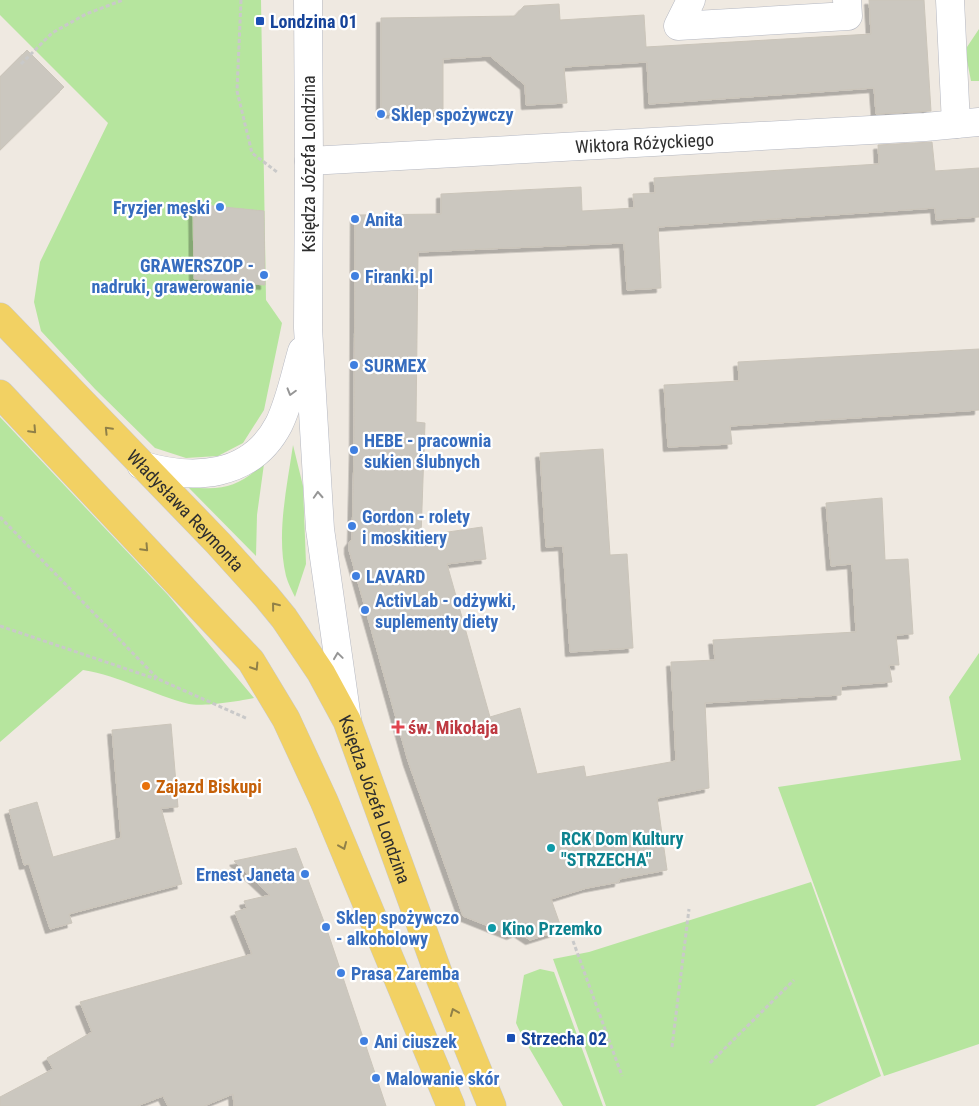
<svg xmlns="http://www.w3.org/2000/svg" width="979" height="1106" font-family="'Roboto Condensed',sans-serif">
	<defs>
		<filter id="shadow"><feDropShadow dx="-4.5" dy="4.5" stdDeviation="0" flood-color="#0004"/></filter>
	</defs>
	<rect width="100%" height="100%" fill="#efe9e1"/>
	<path fill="#b6e59e" d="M 0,0 L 261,0 L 266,300 L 282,323 L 264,410 L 243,443 L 218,456 L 186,458 L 155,448 L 95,389 L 41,331 L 34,302 L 40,262 L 108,123 L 0,15 Z
		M 979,29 L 979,81 L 971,81 L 965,50 Z
		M 0,417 L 168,595 L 254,698 C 240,701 202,707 189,704 C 153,695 120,676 83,670 L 0,742 Z
		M 293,445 L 303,486 L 306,564 L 295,597 C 292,591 288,583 286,576 C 276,534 287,487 293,445 Z
		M 264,464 L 257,515 L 256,556 L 188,487 C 224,491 237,487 264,464 Z
		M 979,653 L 979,1044 L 884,1076 L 778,787 L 961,760 L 949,697 Z
		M 811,882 L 881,1076 L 815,1106 L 606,1106 L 553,959 L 589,952 Z
		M 540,969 L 554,972 L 603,1106 L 563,1106 L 521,1034 L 516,1023 L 524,975 Z"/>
	<path fill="#cbc7bf" stroke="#cbc5ba" filter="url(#shadow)" d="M 869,0 L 924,0 L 931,111 L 876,114 L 874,88 L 649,104 L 647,62 L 564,67 L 567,103 L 526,105 L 525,85 L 490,56 L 443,59 L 443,112 L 381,114 L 381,18 L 515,16 L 524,6 L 559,4 L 560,20 L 644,15 L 646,47 L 871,34 Z
		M 27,50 L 64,87 L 0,150 L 0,77 Z
		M 932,142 L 935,171 L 979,168 L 979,217 L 936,220 L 935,208 L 658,227 L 661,288 L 627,290 L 624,243 L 418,252 L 416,422 L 425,423 L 421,536 L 482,527 L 486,559 L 447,564 L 490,717 L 520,708 L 537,774 L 584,766 L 586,777 L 676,761 L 671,662 L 715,660 L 713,640 L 856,632 L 852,564 L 831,566 L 826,503 L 882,498 L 885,560 L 908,559 L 913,634 L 896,635 L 899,665 L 889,665 L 892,682 L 841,686 L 841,695 L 705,703 L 709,788 L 657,798 L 667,870 L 619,879 L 619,882 L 587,888 L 551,899 L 562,930 L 530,940 L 518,932 L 511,935 L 463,916 L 408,761 L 349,550 L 349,543 L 352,539 L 354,450 L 355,215 L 441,214 L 441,194 L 581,187 L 582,211 L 634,208 L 633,194 L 655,193 L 654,178 L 879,164 L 878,145 Z
		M 193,204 L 264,211 L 265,285 L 194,279 Z
		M 979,349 L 979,410 L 730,426 L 732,444 L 668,447 L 664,385 L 739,381 L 738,362 Z
		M 603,449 L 610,555 L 627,554 L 633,648 L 570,652 L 563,546 L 546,547 L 540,453 Z
		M 171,724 L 178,807 L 161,808 L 182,884 L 69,914 L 72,923 L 50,929 L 29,864 L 24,865 L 9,810 L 37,802 L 53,857 L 121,838 L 112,730 Z
		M 296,848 L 326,927 L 386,1106 L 234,1106 L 233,1094 L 204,1106 L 168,1106 L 163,1096 L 137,1106 L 0,1106 L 0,1097 L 53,1069 L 47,1058 L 92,1032 L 80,1002 L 252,954 L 235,912 L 247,908 L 244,901 L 270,895 L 234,861 Z"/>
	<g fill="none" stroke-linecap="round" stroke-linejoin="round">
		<defs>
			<g id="minor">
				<path d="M 308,0 L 309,161 L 308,328 L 320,529 L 347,719"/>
				<path d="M 691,0 L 678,26 L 848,16 L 847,0"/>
				<path d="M 950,0 L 956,124"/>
				<path id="s1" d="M 309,161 L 925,127 L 979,122"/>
				<path d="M 141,465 C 193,481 251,478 279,424 C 290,401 295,375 302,351"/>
			</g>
			<g id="major">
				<path id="s2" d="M 0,317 L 218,543 L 266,596 L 284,618 L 321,673 L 347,721 L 440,978 L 492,1106"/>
				<path d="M 0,394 L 251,661 L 286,719 L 324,801 L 451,1106"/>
			</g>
		</defs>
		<use href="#minor" stroke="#b4b7c1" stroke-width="29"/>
		<use href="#major" stroke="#c9c9c9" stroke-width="29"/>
		<path stroke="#c9c9c9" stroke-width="3" stroke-dasharray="4 2.5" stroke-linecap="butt" d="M 241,0 L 237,91 L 252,153 L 277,172
			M 21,64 L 52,33 L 86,14 L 123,0
			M 0,517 L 158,679 L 248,719
			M 0,626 L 156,679
			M 573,941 L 622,1076
			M 672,1047 L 689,909
			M 710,1063 L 794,980"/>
		<use href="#minor" stroke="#fff" stroke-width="28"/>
		<use href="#major" stroke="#f2d163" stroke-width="28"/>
	</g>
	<defs><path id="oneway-chevron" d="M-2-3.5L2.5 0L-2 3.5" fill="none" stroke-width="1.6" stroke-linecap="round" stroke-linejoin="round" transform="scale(1.25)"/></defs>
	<g stroke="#969696">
		<use href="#oneway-chevron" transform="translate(291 392) rotate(106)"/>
		<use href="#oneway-chevron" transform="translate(318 495) rotate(-93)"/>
		<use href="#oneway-chevron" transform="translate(338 656) rotate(-98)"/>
	</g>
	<g stroke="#908048">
		<use href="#oneway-chevron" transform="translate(33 430) rotate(47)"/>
		<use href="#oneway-chevron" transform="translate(108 430) rotate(-134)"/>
		<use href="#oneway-chevron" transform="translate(145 548) rotate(47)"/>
		<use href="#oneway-chevron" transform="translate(275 606) rotate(-129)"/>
		<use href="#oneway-chevron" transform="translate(255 667) rotate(58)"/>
		<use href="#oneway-chevron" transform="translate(343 846) rotate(67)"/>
		<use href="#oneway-chevron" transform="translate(454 1012) rotate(-112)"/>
	</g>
	<g fill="#1a4fb4" stroke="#fff" stroke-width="2">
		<rect x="255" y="16" width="10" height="10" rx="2.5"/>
		<rect x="506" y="1033" width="10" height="10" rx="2.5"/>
	</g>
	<g fill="#3f7fe0" stroke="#fff" stroke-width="2">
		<circle cx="381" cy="114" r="5"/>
		<circle cx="220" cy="207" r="5"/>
		<circle cx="355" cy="219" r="5"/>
		<circle cx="264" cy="275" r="5"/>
		<circle cx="355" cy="276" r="5"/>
		<circle cx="354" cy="365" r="5"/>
		<circle cx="354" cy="450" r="5"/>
		<circle cx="352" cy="526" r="5"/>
		<circle cx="356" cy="576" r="5"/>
		<circle cx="365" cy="610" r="5"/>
		<circle cx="305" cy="874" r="5"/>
		<circle cx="326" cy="927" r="5"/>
		<circle cx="341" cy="973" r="5"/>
		<circle cx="364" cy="1041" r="5"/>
		<circle cx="376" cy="1078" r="5"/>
	</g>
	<path fill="#e0444e" stroke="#fff" stroke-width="2" d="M395.5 719.5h5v5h5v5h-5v5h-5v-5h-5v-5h5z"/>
	<circle fill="#e8710a" stroke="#fff" stroke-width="2" cx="146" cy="786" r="5"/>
	<g fill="#0f9aa8" stroke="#fff" stroke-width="2">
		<circle cx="551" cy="848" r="5"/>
		<circle cx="492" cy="928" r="5"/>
	</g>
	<g text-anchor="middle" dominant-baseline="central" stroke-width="4.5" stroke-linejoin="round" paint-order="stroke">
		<g font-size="18" font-weight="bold" fill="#164399" stroke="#fff" text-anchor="start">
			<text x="270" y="21">Londzina 01</text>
			<text x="521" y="1038">Strzecha 02</text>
		</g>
		<g font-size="18" font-weight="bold" fill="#366cbe" stroke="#fff" text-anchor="start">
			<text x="391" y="114">Sklep spożywczy</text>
			<text x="210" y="207" text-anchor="end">Fryzjer męski</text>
			<text x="365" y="219">Anita</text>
			<text x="254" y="265" text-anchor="end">GRAWERSZOP -<tspan x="254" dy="21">nadruki, grawerowanie</tspan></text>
			<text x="365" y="276">Firanki.pl</text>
			<text x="364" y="365">SURMEX</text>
			<text x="364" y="440">HEBE - pracownia<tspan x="364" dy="21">sukien ślubnych</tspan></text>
			<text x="362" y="516">Gordon - rolety<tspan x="362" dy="21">i moskitiery</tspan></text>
			<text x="366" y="576">LAVARD</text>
			<text x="375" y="600">ActivLab - odżywki,<tspan x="375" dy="21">suplementy diety</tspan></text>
			<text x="295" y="874" text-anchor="end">Ernest Janeta</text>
			<text x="336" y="917">Sklep spożywczo<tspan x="336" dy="21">- alkoholowy</tspan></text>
			<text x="351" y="973">Prasa Zaremba</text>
			<text x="374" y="1041">Ani ciuszek</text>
			<text x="386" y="1078">Malowanie skór</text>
		</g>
		<g font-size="18" fill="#2e2e2e" stroke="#fff">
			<text stroke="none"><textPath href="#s1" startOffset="336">Wiktora Różyckiego</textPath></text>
			<text transform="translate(308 164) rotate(-90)">Księdza Józefa Londzina</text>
			<text stroke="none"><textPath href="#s2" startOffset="268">Władysława Reymonta</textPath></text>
			<text stroke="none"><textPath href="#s2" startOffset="618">Księdza Józefa Londzina</textPath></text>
		</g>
		<g font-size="18" font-weight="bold" fill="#be3a42" stroke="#fff" text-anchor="start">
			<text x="408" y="727">św. Mikołaja</text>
		</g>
		<g font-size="18" font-weight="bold" fill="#c56008" stroke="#fff" text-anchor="start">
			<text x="156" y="786">Zajazd Biskupi</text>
		</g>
		<g font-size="18" font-weight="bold" fill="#0d838f" stroke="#fff" text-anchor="start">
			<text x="561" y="838">RCK Dom Kultury<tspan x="561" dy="21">"STRZECHA"</tspan></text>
			<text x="502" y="928">Kino Przemko</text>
		</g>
	</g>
</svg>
